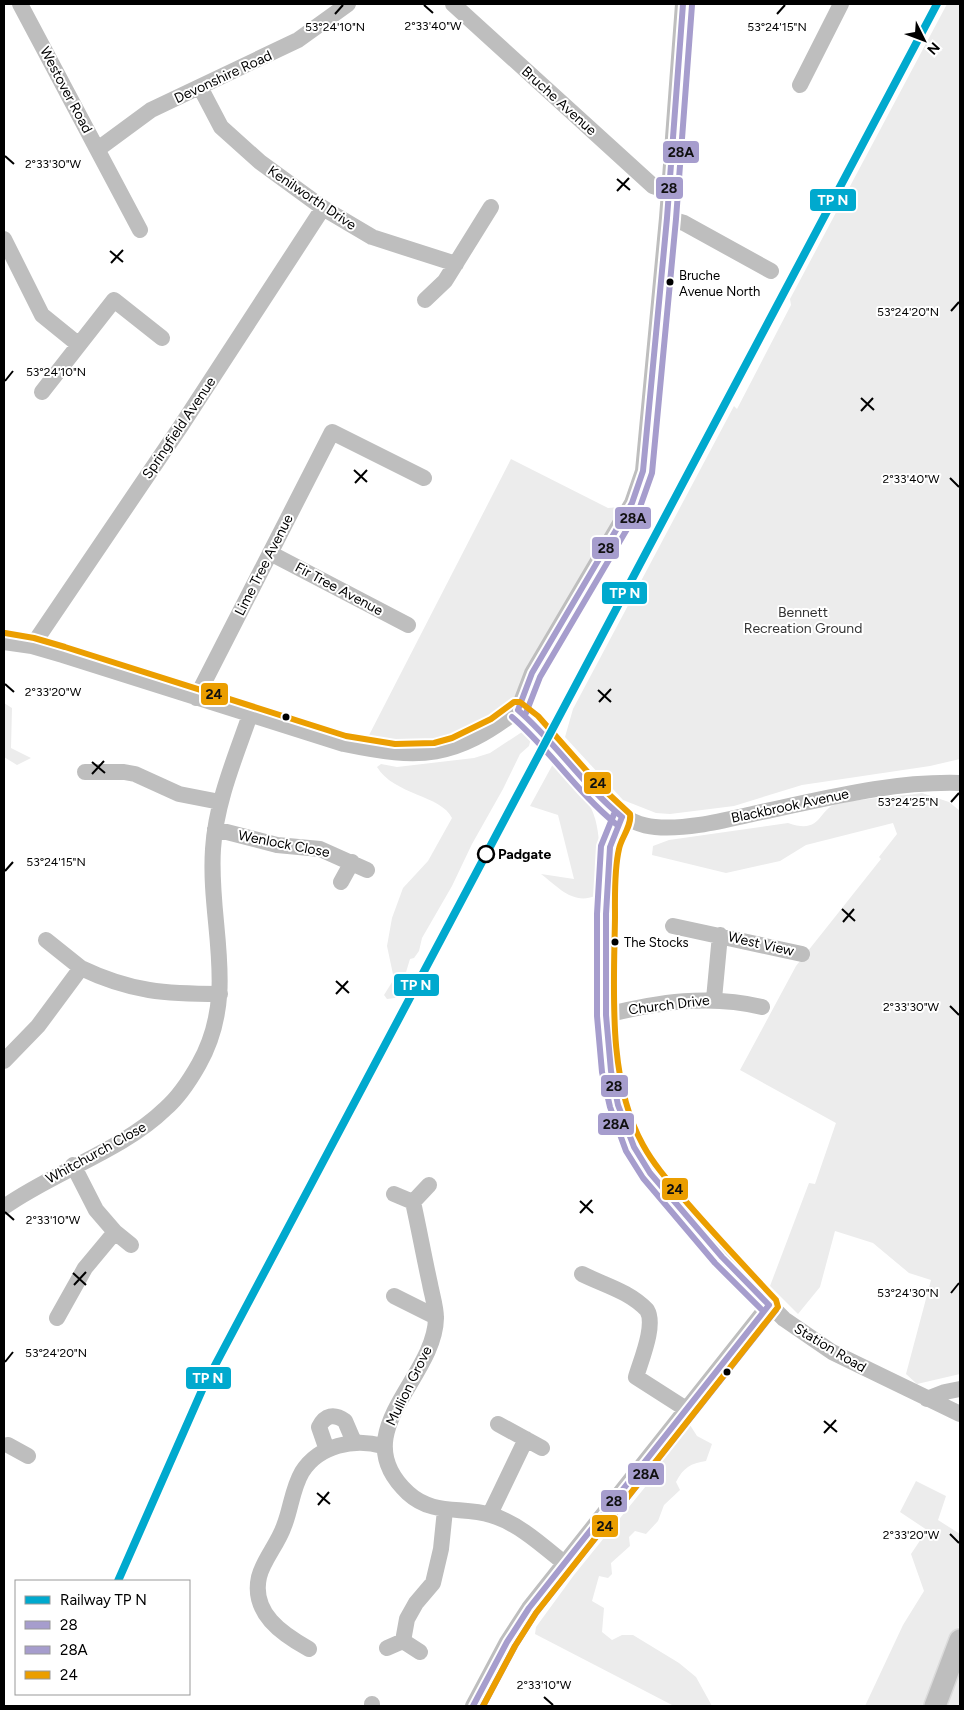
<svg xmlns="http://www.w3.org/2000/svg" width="964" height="1710" font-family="Figtree,sans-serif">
	<rect width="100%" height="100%" fill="#fff"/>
	<path fill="#ececec" d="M 947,4 L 960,4 L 960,759 L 930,766 L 802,785 L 734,806 L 670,814 L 656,813 L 623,800 L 565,737 L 573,709 L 734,406 L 737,409 L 791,305 L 790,299 Z
		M 511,459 L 608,508 L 620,507 L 606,537 L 518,692 L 499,717 L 454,741 L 407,748 L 365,743 Z
		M 4,703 L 12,708 L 11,748 L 31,758 L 17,765 L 4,757 Z
		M 525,730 L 531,738 L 529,746 L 520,754 L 503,789 L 472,844 L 452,886 L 422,938 L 419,951 L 414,958 L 410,959 L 400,992 L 395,998 L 387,999 L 384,995 L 394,979 L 387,946 L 392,918 L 403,888 L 428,861 L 452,818 C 441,795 394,795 377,767 L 381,764 L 397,767 L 474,758 L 490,753 Z
		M 553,764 C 588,800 598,804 600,856 C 601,873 603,881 595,896 C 573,905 558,887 541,874 L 574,879 L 558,815 L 530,806 Z
		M 922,793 L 949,802 L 960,811 L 960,1374 L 917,1384 L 906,1374 L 931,1280 L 909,1273 L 873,1243 L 835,1231 L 820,1287 L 798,1314 L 770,1286 L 809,1183 L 815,1184 L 836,1123 L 740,1070 L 796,966 L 881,859 L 879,857 L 897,834 L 893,823 L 806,845 L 780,861 L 726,873 L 652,855 L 653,846 L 669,840 L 788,823 C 823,835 817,809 837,804 C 864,798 894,797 922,793 Z
		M 681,1424 L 690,1425 L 697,1436 L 712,1444 L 706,1461 C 691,1463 683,1468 676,1482 L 680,1490 L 664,1505 L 658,1521 L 646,1534 L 635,1531 L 629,1537 L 630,1546 L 611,1563 L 612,1574 L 608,1578 L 599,1576 L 592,1601 L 604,1608 L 602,1632 L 612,1640 L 622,1635 L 633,1635 L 679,1663 L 696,1677 L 712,1706 L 674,1706 L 535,1634 L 536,1627 L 574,1575 L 650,1481 L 646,1466 L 660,1448 L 670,1445 L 673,1436 Z
		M 916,1481 L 946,1496 L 938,1520 L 960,1534 L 960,1624 L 930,1706 L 865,1706 L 903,1625 L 924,1591 L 911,1554 L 927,1530 L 900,1512 Z
		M 960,1672 L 960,1706 L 947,1706 Z"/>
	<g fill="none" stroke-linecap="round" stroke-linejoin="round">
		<defs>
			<path id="major" d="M 935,1706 L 960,1640"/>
		</defs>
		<use href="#major" stroke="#dbdbdb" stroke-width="24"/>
		<path stroke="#bebebe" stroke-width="16" d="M 20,4 L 140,230
			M 453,4 L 653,186 L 669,191
			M 800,85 L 841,4
			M 200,87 L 221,127 L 260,162 L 323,208 L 372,237 L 456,264
			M 98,149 L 151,110 L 298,40 L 348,4
			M 667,218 L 684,223 L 771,271
			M 4,239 L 42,315 L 79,345
			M 425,300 L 445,281 L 491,207
			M 42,392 L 114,300 L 162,338
			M 270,553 L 408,625
			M 4,642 L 32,646 L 63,655 L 344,744 C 421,760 454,759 518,710
			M 32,646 L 181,426 L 323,208
			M 196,698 L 332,432 L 424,478
			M 518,710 L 532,673 L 632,503 L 643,471 L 667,218 L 683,4
			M 518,710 L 530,720 L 610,808 C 623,817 638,826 655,827 C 688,830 725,820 757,813 C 824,799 891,781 960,783
			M 85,772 L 124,772 L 135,774 L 179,794 L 220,802
			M 622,817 L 612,839 L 608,862 L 605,997 L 608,1049 L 618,1105 L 640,1158 L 662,1188 L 722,1257 L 784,1319 L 832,1352 L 960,1414
			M 215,829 L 277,845 L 320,849 L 367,870
			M 341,882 L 352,862
			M 673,926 L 802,954
			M 46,940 L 81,968
			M 714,999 L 720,935
			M 606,1015 C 658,1002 709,994 762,1007
			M 4,1061 L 38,1026 L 81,968 C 131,992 166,994 220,994
			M 394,1194 L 413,1202 L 429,1185
			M 413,1202 C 419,1229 424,1257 430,1284 C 432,1295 436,1307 436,1318 C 435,1379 343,1433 408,1493 C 433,1516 462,1506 491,1515 C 518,1523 542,1545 564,1563
			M 4,1207 C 53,1172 123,1150 165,1109 C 179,1097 190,1080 199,1064 C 239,993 208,924 213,849 C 216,802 235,758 250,715
			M 115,1232 L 131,1245
			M 582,1274 C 604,1285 629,1291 647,1310 C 656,1325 641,1360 636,1377 L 686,1409
			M 394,1296 L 436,1317
			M 57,1318 L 85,1268 L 115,1232 L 96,1210 L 73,1165
			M 927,1399 L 945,1392 L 960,1389
			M 498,1424 L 542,1448
			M 8,1445 L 28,1456
			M 327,1450 L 319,1427 C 325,1415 334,1413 345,1421 L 354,1442
			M 490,1514 L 526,1439
			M 403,1641 L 407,1619 L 416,1603 L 433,1583 L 441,1549 L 445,1510
			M 387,1648 L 403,1641 L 420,1652
			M 309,1649 C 282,1634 251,1613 259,1577 C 263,1560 278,1544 284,1526 C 291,1509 292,1489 302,1472 C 319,1445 354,1438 383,1446
			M 372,1704 L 372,1706
			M 473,1706 L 507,1642 L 529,1608 L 769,1305"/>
		<use href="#major" stroke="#bebebe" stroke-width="21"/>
		<defs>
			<path id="bus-1" d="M 518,710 L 532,673 L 632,503 L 643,471 L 667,218 L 683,4
				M 518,710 C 556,743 583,785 622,817
				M 622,817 L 610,847 L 606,914 L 606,1015 L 611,1071 L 618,1105 L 634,1147 L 650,1173 L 722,1257 L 769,1305
				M 473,1706 L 507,1642 L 529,1608 L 769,1305"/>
			<path id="bus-2" d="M 526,713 L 540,677 L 640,507 L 652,473 L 676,219 L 692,5
				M 512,717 C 550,750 577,792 616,824
				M 614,814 L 601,846 L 597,914 L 597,1016 L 602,1072 L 610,1107 L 626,1151 L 643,1178 L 715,1263 L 763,1311
				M 483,1706 L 515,1646 L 536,1613 L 776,1310"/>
			<path id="bus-3" d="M 5,633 L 34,638 L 65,647 L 346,736 L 395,744 L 434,743 L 452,738 L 491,719 L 514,702 L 520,702 L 538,716 L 600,786 L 630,814 C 632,826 621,838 619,849 C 614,870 615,896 615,917 C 614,989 607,1080 643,1145 C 655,1167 672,1185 689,1205 C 717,1237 746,1268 776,1300 L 778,1307 L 536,1613 L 515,1646 L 483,1706"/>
		</defs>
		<use href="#bus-1" stroke="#fff" stroke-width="10"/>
		<use href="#bus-2" stroke="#fff" stroke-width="10"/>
		<use href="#bus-3" stroke="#fff" stroke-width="10"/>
		<use href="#bus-1" stroke="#a69dcd" stroke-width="6"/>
		<use href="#bus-2" stroke="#a69dcd" stroke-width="6"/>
		<use href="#bus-3" stroke="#eb9e00" stroke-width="6"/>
		<defs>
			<path id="rail-1" d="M 118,1581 L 203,1388 L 937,4"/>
		</defs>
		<use href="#rail-1" stroke="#fff" stroke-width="11"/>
		<use href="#rail-1" stroke="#00a9ce" stroke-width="8"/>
	</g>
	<path fill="none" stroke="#000" stroke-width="2" d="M 424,5 L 433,13M 335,14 L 343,5M 777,14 L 785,5M 5,156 L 14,164M 617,179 L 630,190M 617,191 L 629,178M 110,251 L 123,262M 111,263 L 123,250M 951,311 L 959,302M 5,381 L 13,371M 861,398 L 874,410M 861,411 L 873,398M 354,470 L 367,482M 950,478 L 959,487M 355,483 L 367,470M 5,684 L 14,692M 598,690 L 611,702M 599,702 L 611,689M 92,762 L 105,773M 92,774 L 104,761M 951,802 L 959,793M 5,871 L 13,862M 842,909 L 855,921M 843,922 L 854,909M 336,981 L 349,993M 336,994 L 348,981M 950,1006 L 959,1015M 580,1201 L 593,1213M 5,1212 L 14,1220M 580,1213 L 592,1200M 73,1273 L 86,1285M 74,1285 L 86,1272M 951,1293 L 959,1283M 5,1362 L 13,1352M 824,1421 L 837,1432M 824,1433 L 836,1420M 317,1493 L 330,1504M 318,1505 L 329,1492M 950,1534 L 959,1543M 544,1697 L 553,1705"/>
	<g fill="#000" stroke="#fff" stroke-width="2">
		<circle cx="670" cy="282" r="4.5"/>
		<circle cx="286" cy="717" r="4.5"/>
		<circle cx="615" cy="942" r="4.5"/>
		<circle cx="727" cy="1372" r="4.5"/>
	</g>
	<circle fill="#fff" stroke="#000" stroke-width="2.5" cx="486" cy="854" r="8"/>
	<g text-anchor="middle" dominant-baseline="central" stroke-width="4" stroke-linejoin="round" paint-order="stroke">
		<g font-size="13" fill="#000" stroke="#fff" text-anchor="start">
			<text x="679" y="275">Bruche<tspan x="679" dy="16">Avenue North</tspan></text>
			<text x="624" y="942">The Stocks</text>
		</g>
		<g font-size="14" fill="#000" stroke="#fff">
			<text transform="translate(223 77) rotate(-25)">Devonshire Road</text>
			<text transform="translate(66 90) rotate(62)">Westover Road</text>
			<text transform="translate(559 101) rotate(42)">Bruche Avenue</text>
			<text transform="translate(312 198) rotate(34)">Kenilworth Drive</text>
			<text transform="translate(179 428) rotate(-56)">Springfield Avenue</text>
			<text transform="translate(264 565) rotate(-63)">Lime Tree Avenue</text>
			<text transform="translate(339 589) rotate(28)">Fir Tree Avenue</text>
			<text transform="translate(790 806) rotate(-12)">Blackbrook Avenue</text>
			<text transform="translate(284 844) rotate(11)">Wenlock Close</text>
			<text transform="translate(761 944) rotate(13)">West View</text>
			<text transform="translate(669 1005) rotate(-7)">Church Drive</text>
			<text transform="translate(96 1153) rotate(-29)">Whitchurch Close</text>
			<text transform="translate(830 1348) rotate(31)">Station Road</text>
			<text transform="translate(409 1386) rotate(-64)">Mullion Grove</text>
		</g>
		<g font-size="14" fill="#333" stroke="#fff">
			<text x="803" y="612">Bennett<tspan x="803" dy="16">Recreation Ground</tspan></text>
		</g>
		<g font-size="14" font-weight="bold" fill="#000" stroke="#fff" text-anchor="start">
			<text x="498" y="854">Padgate</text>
		</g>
	</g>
	<g font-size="12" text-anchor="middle" fill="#000" stroke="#fff" stroke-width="4" stroke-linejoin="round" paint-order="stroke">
		<text x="433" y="30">2°33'40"W</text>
		<text x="335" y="31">53°24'10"N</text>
		<text x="777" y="31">53°24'15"N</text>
		<text x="53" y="168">2°33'30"W</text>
		<text x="908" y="316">53°24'20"N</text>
		<text x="56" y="376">53°24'10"N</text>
		<text x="911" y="483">2°33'40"W</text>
		<text x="53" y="696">2°33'20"W</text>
		<text x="908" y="806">53°24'25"N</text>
		<text x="56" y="866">53°24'15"N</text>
		<text x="911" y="1011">2°33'30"W</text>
		<text x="53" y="1224">2°33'10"W</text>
		<text x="908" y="1297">53°24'30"N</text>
		<text x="56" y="1357">53°24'20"N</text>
		<text x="911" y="1539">2°33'20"W</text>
		<text x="544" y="1689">2°33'10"W</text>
	</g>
	<g stroke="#fff" stroke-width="2">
		<rect x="662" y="140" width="38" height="24" rx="5" fill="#a69dcd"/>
		<rect x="655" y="176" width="29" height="24" rx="5" fill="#a69dcd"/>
		<rect x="809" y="188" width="48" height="24" rx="5" fill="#00a9ce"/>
		<rect x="614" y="506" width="38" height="24" rx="5" fill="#a69dcd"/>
		<rect x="591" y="536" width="29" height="24" rx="5" fill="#a69dcd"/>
		<rect x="601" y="581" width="47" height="24" rx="5" fill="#00a9ce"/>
		<rect x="200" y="682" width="29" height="24" rx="5" fill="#eb9e00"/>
		<rect x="583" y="771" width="29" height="24" rx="5" fill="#eb9e00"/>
		<rect x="393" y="973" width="47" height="24" rx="5" fill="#00a9ce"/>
		<rect x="600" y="1074" width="29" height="24" rx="5" fill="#a69dcd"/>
		<rect x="597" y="1112" width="38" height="24" rx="5" fill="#a69dcd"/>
		<rect x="661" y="1177" width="28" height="24" rx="5" fill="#eb9e00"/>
		<rect x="185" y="1366" width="47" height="24" rx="5" fill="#00a9ce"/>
		<rect x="627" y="1462" width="38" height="24" rx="5" fill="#a69dcd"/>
		<rect x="600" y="1489" width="28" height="24" rx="5" fill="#a69dcd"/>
		<rect x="591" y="1514" width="28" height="24" rx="5" fill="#eb9e00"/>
	</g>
	<g font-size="14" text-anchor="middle" font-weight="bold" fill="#fff">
		<text x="833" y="205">TP N</text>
		<text x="625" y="598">TP N</text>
		<text x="416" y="990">TP N</text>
		<text x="208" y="1383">TP N</text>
	</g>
	<g font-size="14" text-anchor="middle" font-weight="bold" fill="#111">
		<text x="681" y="157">28A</text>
		<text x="669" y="193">28</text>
		<text x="633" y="523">28A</text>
		<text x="606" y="553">28</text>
		<text x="214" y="699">24</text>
		<text x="598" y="788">24</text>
		<text x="614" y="1091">28</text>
		<text x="616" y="1129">28A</text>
		<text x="675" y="1194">24</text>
		<text x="646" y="1479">28A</text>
		<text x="614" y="1506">28</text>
		<text x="605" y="1531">24</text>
	</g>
	<rect width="964" height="1710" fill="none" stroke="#000000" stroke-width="10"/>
	<rect x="15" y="1580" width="175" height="115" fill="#ffffff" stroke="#999999"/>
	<rect x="25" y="1596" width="25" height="8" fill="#00a9ce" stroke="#999999"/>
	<text x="60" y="1605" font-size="15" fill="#000000">Railway TP N</text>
	<rect x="25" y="1621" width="25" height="8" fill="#a69dcd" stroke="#999999"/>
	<text x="60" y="1630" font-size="15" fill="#000000">28</text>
	<rect x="25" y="1646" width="25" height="8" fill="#a69dcd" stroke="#999999"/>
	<text x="60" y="1655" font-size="15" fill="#000000">28A</text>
	<rect x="25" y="1671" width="25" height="8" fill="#eb9e00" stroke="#999999"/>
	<text x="60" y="1680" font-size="15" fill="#000000">24</text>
	<g transform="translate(924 40) rotate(132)" stroke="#ffffff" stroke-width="4" paint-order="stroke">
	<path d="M0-4L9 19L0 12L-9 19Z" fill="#000000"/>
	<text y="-8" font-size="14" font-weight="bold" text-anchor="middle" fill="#000000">N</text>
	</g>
</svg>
